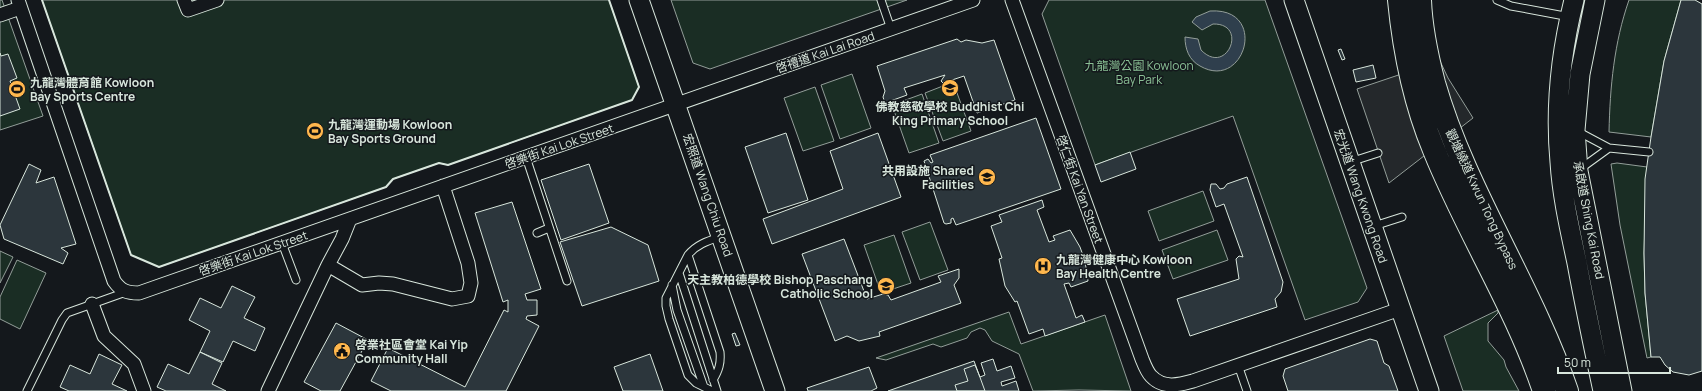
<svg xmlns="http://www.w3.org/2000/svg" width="1702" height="391" font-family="Manrope,'Noto Sans TC',sans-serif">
	<rect width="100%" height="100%" fill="#14181c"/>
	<path fill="#1a2d24" stroke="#939e99" d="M 0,0 L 2,0 L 43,116 L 0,130 Z
		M 42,0 L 609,0 L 639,87 L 632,100 L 448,165 L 439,163 L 393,179 L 386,187 L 159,267 L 131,255 Z
		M 671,0 L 907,0 L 710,69 L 693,63 Z
		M 1049,0 L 1265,0 L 1367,288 L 1358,302 L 1305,320 L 1233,116 L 1095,165 L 1042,14 Z
		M 1629,0 L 1681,0 L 1664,61 L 1651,137 L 1609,132 C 1610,87 1614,43 1629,0 Z
		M 852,74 L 871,128 L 840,139 L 821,85 Z
		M 953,82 L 971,131 L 943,141 L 925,93 Z
		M 815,87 L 834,141 L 803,151 L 784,98 Z
		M 922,94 L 939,143 L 909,153 L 892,105 Z
		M 1617,163 L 1647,167 L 1644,253 L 1645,293 L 1651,357 L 1647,358 L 1620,225 L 1611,164 Z
		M 1203,191 L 1214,221 L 1159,241 L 1148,211 Z
		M 930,222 L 948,270 L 920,280 L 902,232 Z
		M 1217,230 L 1228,260 L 1173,279 L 1162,250 Z
		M 894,235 L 911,283 L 881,293 L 864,245 Z
		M 0,251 L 13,257 L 0,283 Z
		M 17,260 L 46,273 L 20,329 L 0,319 L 0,297 Z
		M 1498,310 L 1498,313 L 1488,323 L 1488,341 L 1504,360 L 1506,367 L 1519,391 L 1463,391 L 1444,336 Z
		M 1009,312 L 1021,344 L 1105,315 L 1131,391 L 1079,390 L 1033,391 L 1019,354 L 992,341 L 985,330 L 980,328 L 971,332 L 967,338 L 941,347 L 933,344 L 886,360 L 876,358 Z"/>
	<path fill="#24282b" stroke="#939e99" d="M 1440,61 L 1448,78 L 1473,118 L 1389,183 L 1357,89 Z"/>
	<path fill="#2f3f4d" stroke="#939e99" d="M 1210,11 C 1269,7 1245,92 1200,66 C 1189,60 1185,49 1185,37 L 1198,39 L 1201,50 C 1227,77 1249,23 1213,24 L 1202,30 L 1192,22 L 1196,17 Z"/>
	<path fill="#2c363c" stroke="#d8e6dc" d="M 1681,0 L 1695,0 L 1702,4 L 1702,371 L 1689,375 L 1673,372 L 1665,365 L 1660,357 L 1651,357 L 1645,293 L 1644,253 L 1645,179 L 1651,137 L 1664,61 Z
		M 957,39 L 961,42 L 966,40 L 982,43 L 994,40 L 1015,100 L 977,113 L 964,76 L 943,83 L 941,81 L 945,75 L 904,88 L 907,95 L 885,103 L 883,97 L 885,91 L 877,66 Z
		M 1341,49 L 1345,59 L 1342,60 L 1338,50 Z
		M 0,53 L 1,56 L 8,54 L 17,78 L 10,81 L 20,109 L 0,116 Z
		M 1373,65 L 1376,78 L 1356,82 L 1353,70 Z
		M 1036,118 L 1061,189 L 956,225 L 953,218 L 951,219 L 951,223 L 946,224 L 944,223 L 924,161 L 928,159 L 931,163 L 933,162 L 930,155 Z
		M 786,133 L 808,200 L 768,213 L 745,147 Z
		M 878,133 L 901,197 L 772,244 L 763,219 L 843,189 L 830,151 Z
		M 1130,152 L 1136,169 L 1101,182 L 1095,165 Z
		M 29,164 L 41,170 L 36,183 L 54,177 L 76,244 L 61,248 L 68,253 L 63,264 L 4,239 L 0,225 Z
		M 589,164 L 609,223 L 561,240 L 541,180 Z
		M 1247,177 L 1283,282 L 1281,292 L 1275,299 L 1277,307 L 1190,336 L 1177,299 L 1239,279 L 1236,259 L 1239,256 L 1243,257 L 1224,204 L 1216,207 L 1210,190 L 1211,184 L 1216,184 L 1220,189 L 1224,188 L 1227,184 Z
		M 1042,200 L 1044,207 L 1037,210 L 1049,242 L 1055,240 L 1053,236 L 1070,230 L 1080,247 L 1085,261 L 1088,281 L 1071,287 L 1069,283 L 1064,284 L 1076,318 L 1082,315 L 1085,322 L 1045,336 L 1043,329 L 1029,334 L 1017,301 L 1015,302 L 1005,286 L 999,259 L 1002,258 L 991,226 L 1002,222 L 999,215 Z
		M 512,202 L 541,289 L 525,294 L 527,300 L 537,300 L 537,315 L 527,316 L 526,319 L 539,326 L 506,391 L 391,391 L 371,381 L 388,348 L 465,387 L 504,310 L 508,312 L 508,300 L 503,302 L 475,213 Z
		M 611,227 L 648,245 L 659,281 L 582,306 L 560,242 Z
		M 844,239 L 867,299 L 883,294 L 888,295 L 891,300 L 941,282 L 938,276 L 959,269 L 959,278 L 954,285 L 961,303 L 879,332 L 880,336 L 859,341 L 847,336 L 835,341 L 802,254 Z
		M 232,286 L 255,297 L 244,318 L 265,328 L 255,351 L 233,341 L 223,362 L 200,352 L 210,331 L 189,320 L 200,298 L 221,308 Z
		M 336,323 L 368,340 L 340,391 L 321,391 L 304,382 Z
		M 735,333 L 740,345 L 736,346 L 732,334 Z
		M 1370,339 L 1377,341 L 1384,363 L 1389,366 L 1398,391 L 1288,391 L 1283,376 L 1285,369 Z
		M 200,352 L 222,363 L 212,384 L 226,391 L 166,391 L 157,387 L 168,364 L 189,374 Z
		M 99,354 L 122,365 L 112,384 L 127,391 L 69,391 L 60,387 L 70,365 L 90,374 Z
		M 650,354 L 663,391 L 623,391 L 614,367 Z
		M 993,359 L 997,371 L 1011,366 L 1015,378 L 1001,382 L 1002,386 L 1016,381 L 1019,391 L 957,391 L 955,385 L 968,381 L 964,369 L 975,365 L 980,377 L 985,375 L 981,363 Z
		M 974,361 L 985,391 L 888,391 Z
		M 869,367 L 877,388 L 871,391 L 808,391 L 807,388 Z"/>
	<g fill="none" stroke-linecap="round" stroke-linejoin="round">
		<defs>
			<path id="lane" d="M 881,0 L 891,29
				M 1497,0 L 1511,6 L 1570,17
				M 1577,131 L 1609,148 L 1649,152
				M 526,157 L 567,281
				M 1350,162 L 1378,153
				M 1580,169 L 1609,148
				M 1374,226 L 1402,217
				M 537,233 L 549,228
				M 282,243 L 296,280
				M 688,255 L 720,352 C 721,363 719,370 713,380
				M 679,273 L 717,391
				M 672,285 L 677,310 L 704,387
				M 1238,365 L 1247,391
				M 27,391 L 62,320 L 67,313 L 126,292
				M 712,391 L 696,383 L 688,375 L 669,319 L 666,306 L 666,298 L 688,255 C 696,245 707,241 720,237"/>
			<path id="street" d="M 18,0 L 114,281 C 121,291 127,293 139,293 L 973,0
				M 184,0 L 188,10 L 217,0
				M 1012,0 L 1142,359 C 1144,364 1147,372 1151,376 C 1163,389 1179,385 1193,381 L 1400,309
				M 0,15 L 20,8
				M 328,265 L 362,285 L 379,283 L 393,284 L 452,299 L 468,296 L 471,283 L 468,263 L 443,186
				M 92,304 L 104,336 L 134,364 L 144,391
				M 268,391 L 328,265 L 342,239 L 350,219"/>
			<path id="secondary" d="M 639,0 L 775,391
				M 1294,0 L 1429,391
				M 1574,0 C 1561,52 1555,108 1560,162 C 1562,196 1570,230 1577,263 C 1585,306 1594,349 1603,391
				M 1595,0 L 1580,74 L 1575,130 L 1578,171 L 1622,391"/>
			<path id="highway" d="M 1399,0 C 1404,52 1414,102 1434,150 C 1467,232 1516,307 1544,391
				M 1420,0 C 1421,28 1427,56 1434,83 C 1465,191 1531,285 1567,391"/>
		</defs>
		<use href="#lane" stroke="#d8e6dc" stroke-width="9"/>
		<use href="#street" stroke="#d8e6dc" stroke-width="15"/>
		<use href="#secondary" stroke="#d8e6dc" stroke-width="21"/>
		<use href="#highway" stroke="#d8e6dc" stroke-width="24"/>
		<use href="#lane" stroke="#14181c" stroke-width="7"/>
		<use href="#street" stroke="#14181c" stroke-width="13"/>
		<use href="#secondary" stroke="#14181c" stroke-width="19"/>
		<use href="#highway" stroke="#14181c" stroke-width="22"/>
		<path stroke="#d8e6dc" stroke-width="2" d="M 42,0 L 131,255 L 159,267 L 386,187 L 393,179 L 439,163 L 448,165 L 632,100 L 639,87 L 609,0"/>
	</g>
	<defs>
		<symbol id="school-disc" viewBox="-11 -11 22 22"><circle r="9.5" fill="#ffb74d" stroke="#14181c"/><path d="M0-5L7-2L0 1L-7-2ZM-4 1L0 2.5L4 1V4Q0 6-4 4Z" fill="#111"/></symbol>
		<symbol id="stadium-disc" viewBox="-11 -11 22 22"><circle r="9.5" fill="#ffb74d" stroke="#14181c"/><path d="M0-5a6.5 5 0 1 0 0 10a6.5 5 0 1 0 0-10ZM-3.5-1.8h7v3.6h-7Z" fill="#111"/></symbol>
		<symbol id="hospital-disc" viewBox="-11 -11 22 22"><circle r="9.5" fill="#ffb74d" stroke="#14181c"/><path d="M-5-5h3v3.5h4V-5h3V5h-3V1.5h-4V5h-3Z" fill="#111"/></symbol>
		<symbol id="civic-disc" viewBox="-11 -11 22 22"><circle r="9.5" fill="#ffb74d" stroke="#14181c"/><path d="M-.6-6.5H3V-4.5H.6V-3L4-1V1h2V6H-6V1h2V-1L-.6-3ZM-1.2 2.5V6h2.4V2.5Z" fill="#111"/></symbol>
	</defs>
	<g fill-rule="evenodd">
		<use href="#school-disc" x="940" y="78" width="20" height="20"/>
		<use href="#stadium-disc" x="7" y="79" width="20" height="20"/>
		<use href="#stadium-disc" x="305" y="121" width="20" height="20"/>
		<use href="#school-disc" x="977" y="167" width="20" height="20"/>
		<use href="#hospital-disc" x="1033" y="256" width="20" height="20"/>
		<use href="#school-disc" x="876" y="276" width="20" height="20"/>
		<use href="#civic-disc" x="332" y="341" width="20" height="20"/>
	</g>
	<g text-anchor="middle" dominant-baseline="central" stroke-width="3" stroke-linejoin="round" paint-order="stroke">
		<g font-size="12" fill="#d8e6dc" stroke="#14181c">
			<text transform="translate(825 52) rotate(-19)">啓禮道 Kai Lai Road</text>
			<text transform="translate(559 146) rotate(-19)">啓樂街 Kai Lok Street</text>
			<text transform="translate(1080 189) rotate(70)">啓仁街 Kai Yan Street</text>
			<text transform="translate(708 195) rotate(71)">宏照道 Wang Chiu Road</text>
			<text transform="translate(1361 196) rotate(71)">宏光道 Wang Kwong Road</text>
			<text transform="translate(1482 199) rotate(65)">觀塘繞道 Kwun Tong Bypass</text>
			<text transform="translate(1589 220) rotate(79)">承啟道 Shing Kai Road</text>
			<text transform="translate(253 253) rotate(-19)">啓樂街 Kai Lok Street</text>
		</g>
		<g font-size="12" fill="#8ac095" stroke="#14181c">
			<text x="1139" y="65">九龍灣公園 Kowloon<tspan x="1139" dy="14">Bay Park</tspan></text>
		</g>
		<g font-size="12" font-weight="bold" fill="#d8e6dc" stroke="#14181c" text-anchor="start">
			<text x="30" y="82">九龍灣體育館 Kowloon<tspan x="30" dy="14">Bay Sports Centre</tspan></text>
			<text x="950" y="106" text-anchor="middle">佛教慈敬學校 Buddhist Chi<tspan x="950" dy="14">King Primary School</tspan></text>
			<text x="328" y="124">九龍灣運動場 Kowloon<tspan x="328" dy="14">Bay Sports Ground</tspan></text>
			<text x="974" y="170" text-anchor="end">共用設施 Shared<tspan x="974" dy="14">Facilities</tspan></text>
			<text x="1056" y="259">九龍灣健康中心 Kowloon<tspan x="1056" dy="14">Bay Health Centre</tspan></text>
			<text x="873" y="279" text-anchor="end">天主教柏德學校 Bishop Paschang<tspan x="873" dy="14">Catholic School</tspan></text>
			<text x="355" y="344">啓業社區會堂 Kai Yip<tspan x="355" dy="14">Community Hall</tspan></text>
		</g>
	</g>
	<path d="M1558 367v6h112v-6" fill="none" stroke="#d8e6dc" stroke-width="2"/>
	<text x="1564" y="367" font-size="12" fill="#d8e6dc" stroke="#14181c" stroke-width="3" paint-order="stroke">50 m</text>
</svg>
